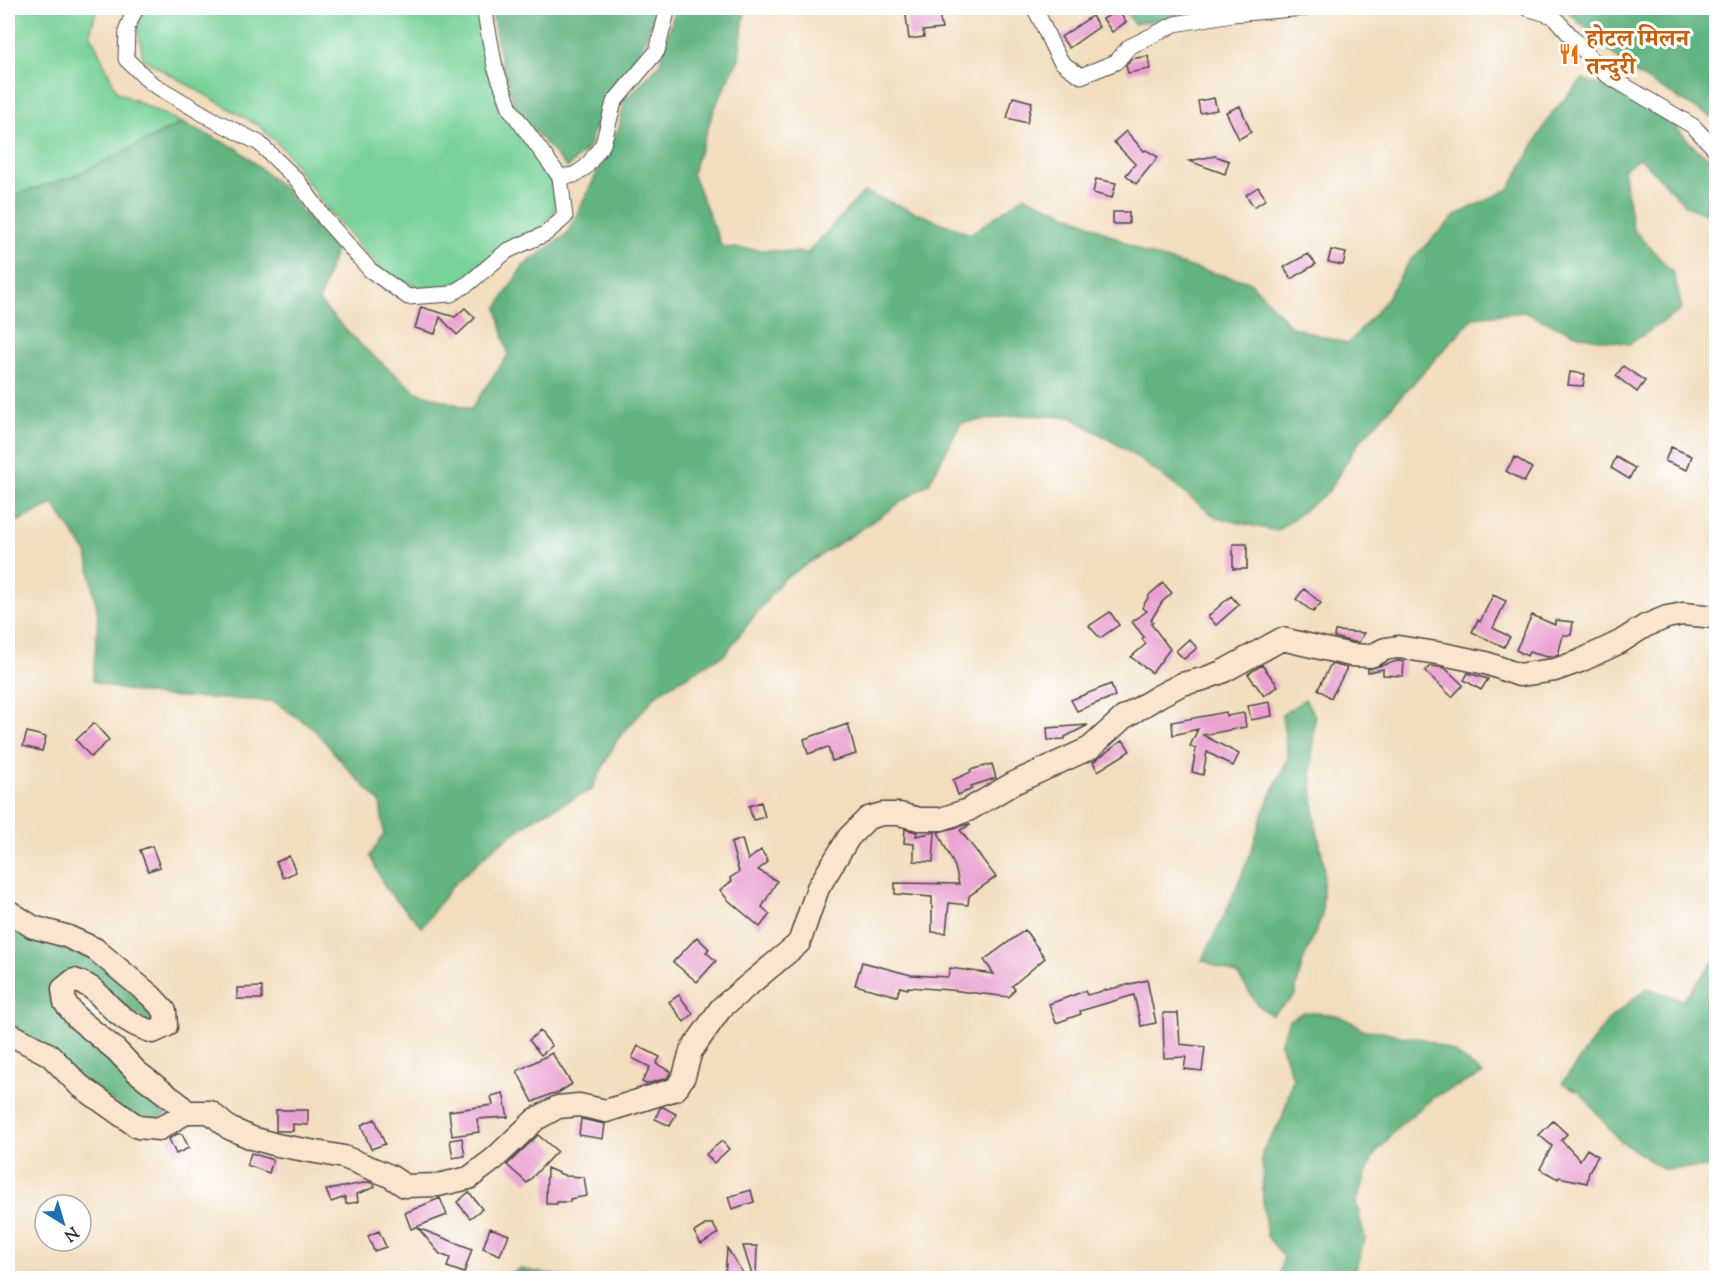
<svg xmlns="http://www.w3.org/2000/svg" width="1724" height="1286" font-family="'Sorts Mill Goudy','Noto Serif Devanagari',serif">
	<rect width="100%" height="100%" fill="#fff"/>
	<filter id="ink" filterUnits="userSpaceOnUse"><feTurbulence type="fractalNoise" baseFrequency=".0167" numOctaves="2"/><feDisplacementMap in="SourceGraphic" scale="12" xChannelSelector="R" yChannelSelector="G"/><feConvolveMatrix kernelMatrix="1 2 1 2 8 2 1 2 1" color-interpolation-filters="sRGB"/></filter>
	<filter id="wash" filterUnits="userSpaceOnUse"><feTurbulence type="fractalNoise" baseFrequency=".008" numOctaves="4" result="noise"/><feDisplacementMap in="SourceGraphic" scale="24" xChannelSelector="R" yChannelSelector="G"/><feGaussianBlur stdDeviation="1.35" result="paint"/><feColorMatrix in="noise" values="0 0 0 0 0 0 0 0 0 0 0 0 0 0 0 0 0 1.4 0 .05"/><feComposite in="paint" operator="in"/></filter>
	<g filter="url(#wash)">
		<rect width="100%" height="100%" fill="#f2ddbd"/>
		<path fill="#78d299" stroke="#527e62" stroke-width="1.5" d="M 8,8 L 97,8 L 90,33 L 117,92 L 182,123 L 72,177 L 8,197 Z
			M 146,8 L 479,8 L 484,53 L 497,89 L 498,107 L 522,134 L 546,167 L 555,189 L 555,215 L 534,232 L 464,281 L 444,288 L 420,287 L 389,277 L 362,249 L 324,205 L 285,151 L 258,125 L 143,59 L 137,23 Z"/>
		<path fill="#62b481" stroke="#467056" stroke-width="1.5" d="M 491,8 L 658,8 L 637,58 L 602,107 L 588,148 L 567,168 L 516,110 L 501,62 Z
			M 676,8 L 745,8 L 739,58 L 715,107 L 692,173 L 722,247 L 807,253 L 864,192 L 970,234 L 1025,196 L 1087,223 L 1145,253 L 1194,268 L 1250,282 L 1292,327 L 1348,344 L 1383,304 L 1410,261 L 1456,215 L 1509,189 L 1552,113 L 1583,79 L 1629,98 L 1676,127 L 1696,149 L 1716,162 L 1716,218 L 1687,206 L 1640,158 L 1623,169 L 1633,229 L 1674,274 L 1682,310 L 1629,344 L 1581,336 L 1523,312 L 1474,317 L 1358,443 L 1328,492 L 1277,531 L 1217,518 L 1160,474 L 1120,446 L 1071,417 L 1019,415 L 961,423 L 929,483 L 863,528 L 782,580 L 725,654 L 658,693 L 617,740 L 591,790 L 538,816 L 492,849 L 452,886 L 422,927 L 386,889 L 370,856 L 384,834 L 380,802 L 349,770 L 313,728 L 273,701 L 161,696 L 119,689 L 93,681 L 98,615 L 87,553 L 53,504 L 8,526 L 8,197 L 72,177 L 182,123 L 238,149 L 283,188 L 335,251 L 319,302 L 363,347 L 416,392 L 471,409 L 508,355 L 497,308 L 523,266 L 567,234 L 619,128 L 624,101 L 659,65 Z
			M 1123,8 L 1220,8 L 1134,24 Z
			M 1564,8 L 1716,8 L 1716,120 L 1631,71 Z
			M 1305,699 L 1315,716 L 1311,773 L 1315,820 L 1324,865 L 1322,916 L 1303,961 L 1294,997 L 1271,1015 L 1258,1005 L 1238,975 L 1202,960 L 1227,910 L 1251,852 L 1264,810 L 1288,758 L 1282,715 Z
			M 8,922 L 80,948 L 155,1013 L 151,1024 L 104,992 L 54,984 L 53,1003 L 170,1112 L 156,1120 L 130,1114 L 8,1023 Z
			M 1716,959 L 1716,1167 L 1663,1169 L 1619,1140 L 1580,1092 L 1562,1083 L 1609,1019 L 1647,988 L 1683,1000 Z
			M 1304,1012 C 1328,1014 1344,1014 1362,1030 L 1382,1031 L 1400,1036 L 1423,1039 L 1454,1052 L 1483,1074 L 1434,1097 L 1399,1126 L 1372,1158 L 1356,1203 L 1365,1238 L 1353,1278 L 1279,1278 L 1283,1257 L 1267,1236 L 1263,1205 L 1262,1152 L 1282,1119 L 1293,1078 L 1280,1044 L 1289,1020 Z
			M 520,1269 L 572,1278 L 500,1278 Z"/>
		<g id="blocks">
			<path fill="#e99fcf" d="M 905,8 L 938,8 L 942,29 L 923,31 L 924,37 L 909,39 Z
				M 1118,10 L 1126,22 L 1112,32 L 1103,19 Z
				M 1092,16 L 1099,27 L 1069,48 L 1061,37 Z
				M 1148,56 L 1150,69 L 1128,73 L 1126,65 L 1131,59 Z
				M 1013,97 L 1032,102 L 1027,123 L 1007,118 Z
				M 1214,98 L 1217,110 L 1200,113 L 1198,101 Z
				M 1240,106 L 1251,132 L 1239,139 L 1226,112 Z
				M 1126,131 L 1144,151 L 1146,150 L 1158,157 L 1136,184 L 1126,175 L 1135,164 L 1114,142 Z
				M 1215,156 L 1229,161 L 1225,174 L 1189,161 Z
				M 1096,179 L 1116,183 L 1112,198 L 1093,193 Z
				M 1258,187 L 1266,199 L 1254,207 L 1246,195 Z
				M 1113,212 L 1129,212 L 1129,224 L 1113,224 Z
				M 1331,250 L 1346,253 L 1343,265 L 1328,262 Z
				M 1308,254 L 1316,264 L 1291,279 L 1284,267 Z
				M 421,307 L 455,317 L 465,308 L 475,318 L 457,335 L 440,317 L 435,334 L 415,328 Z
				M 1623,366 L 1645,381 L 1637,392 L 1616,376 Z
				M 1570,372 L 1585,374 L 1583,386 L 1568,385 Z
				M 1671,447 L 1692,456 L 1687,470 L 1665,461 Z
				M 1515,457 L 1532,468 L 1524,482 L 1506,471 Z
				M 1616,457 L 1635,468 L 1629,479 L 1611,468 Z
				M 1233,544 L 1247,544 L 1247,569 L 1233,569 Z
				M 1163,583 L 1172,593 L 1162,602 L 1151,620 L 1153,622 L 1151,624 L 1170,649 L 1152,673 L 1131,657 L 1146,644 L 1142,639 L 1144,637 L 1132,622 L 1147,611 L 1142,608 L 1150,594 Z
				M 1304,589 L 1321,603 L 1313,612 L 1296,599 Z
				M 1493,595 L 1506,601 L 1493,628 L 1510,637 L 1504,647 L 1472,632 L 1478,620 L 1480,622 Z
				M 1231,596 L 1239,605 L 1216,625 L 1208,616 Z
				M 1110,612 L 1119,625 L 1100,638 L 1089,626 Z
				M 1532,615 L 1555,625 L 1555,620 L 1573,622 L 1571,635 L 1563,635 L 1558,655 L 1548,657 L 1529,652 L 1527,656 L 1516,650 Z
				M 1335,631 L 1364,633 L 1359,642 L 1353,642 L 1334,637 Z
				M 1189,639 L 1197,648 L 1184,659 L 1176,651 Z
				M 1398,661 L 1404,662 L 1403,676 L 1383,675 L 1383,669 L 1368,672 L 1368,669 Z
				M 1331,664 L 1347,668 L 1331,698 L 1318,689 Z
				M 1262,665 L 1278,686 L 1264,696 L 1248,674 Z
				M 1430,666 L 1445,668 L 1463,685 L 1452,697 L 1425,671 Z
				M 1468,673 L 1488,679 L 1481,690 L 1464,680 Z
				M 1111,684 L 1115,696 L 1077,711 L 1071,700 Z
				M 1270,702 L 1272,716 L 1251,720 L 1248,706 Z
				M 1226,712 L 1227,716 L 1244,713 L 1246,727 L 1203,735 L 1239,754 L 1233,766 L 1207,752 L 1203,775 L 1192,772 L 1196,749 L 1190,746 L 1198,729 L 1173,735 L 1172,722 Z
				M 94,723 L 109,740 L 91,757 L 76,740 Z
				M 848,724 L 856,754 L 832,761 L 828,747 L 808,754 L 804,739 Z
				M 1088,725 L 1065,737 L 1065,739 L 1048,740 L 1047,728 Z
				M 27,732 L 46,737 L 42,751 L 23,746 Z
				M 1123,740 L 1130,751 L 1098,771 L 1093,762 Z
				M 992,764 L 996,778 L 971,786 L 972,789 L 958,795 L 953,780 L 971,772 L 970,770 Z
				M 761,802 L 765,817 L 753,820 L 749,806 Z
				M 969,824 L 970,825 L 960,830 L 996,877 L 969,896 L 968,905 L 949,903 L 946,933 L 932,932 L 932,897 L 895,894 L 895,883 L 959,884 L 955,867 L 938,832 Z
				M 905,829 L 917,832 L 916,836 L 935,832 L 933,862 L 914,861 L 914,844 L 904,843 Z
				M 742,839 L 748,860 L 761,850 L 767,859 L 767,863 L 758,870 L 777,881 L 762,907 L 770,914 L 760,927 L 728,900 L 720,890 L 732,881 L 730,878 L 739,872 L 731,843 Z
				M 152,846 L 160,867 L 148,871 L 140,850 Z
				M 289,856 L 296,872 L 283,878 L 276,862 Z
				M 1025,930 L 1045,958 L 1012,986 L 1015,989 L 1009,997 L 950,990 L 908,987 L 908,989 L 900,987 L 897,996 L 855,985 L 862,962 L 911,975 L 948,977 L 950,968 L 994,974 L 984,960 Z
				M 697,937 L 709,949 L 706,952 L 716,961 L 697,982 L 673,962 Z
				M 1147,980 L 1156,1023 L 1141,1026 L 1134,995 L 1080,1011 L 1081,1014 L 1056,1023 L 1049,1004 L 1085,991 L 1087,995 Z
				M 262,987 L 262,999 L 237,999 L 237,988 Z
				M 679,995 L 693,1014 L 684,1022 L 669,1002 Z
				M 1163,1013 L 1178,1013 L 1180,1044 L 1205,1047 L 1202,1071 L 1184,1069 L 1186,1057 L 1164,1058 Z
				M 540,1031 L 552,1046 L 541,1055 L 529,1040 Z
				M 638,1046 L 660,1057 L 656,1064 L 671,1071 L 667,1078 L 646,1084 L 642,1082 L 650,1067 L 632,1058 Z
				M 552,1053 L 572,1084 L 558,1093 L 551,1094 L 533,1102 L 517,1071 Z
				M 503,1093 L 508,1117 L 477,1119 L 479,1132 L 452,1136 L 449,1111 L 493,1105 L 491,1096 Z
				M 663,1107 L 676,1114 L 670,1126 L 655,1119 L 660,1108 Z
				M 276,1110 L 308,1110 L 308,1125 L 293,1124 L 293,1131 L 276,1131 Z
				M 375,1119 L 385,1144 L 371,1149 L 361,1125 Z
				M 581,1119 L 605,1124 L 603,1139 L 579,1135 Z
				M 1553,1121 L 1567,1134 L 1561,1140 L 1580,1160 L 1587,1149 L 1598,1156 L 1589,1171 L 1587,1183 L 1559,1177 L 1558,1179 L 1540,1169 L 1552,1146 L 1539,1135 Z
				M 177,1134 L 182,1134 L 189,1148 L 176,1154 L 169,1139 Z
				M 538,1135 L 557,1151 L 527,1183 L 507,1165 Z
				M 462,1138 L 465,1156 L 453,1158 L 450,1140 Z
				M 722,1141 L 729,1149 L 714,1163 L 706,1154 Z
				M 251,1153 L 273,1160 L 269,1173 L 247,1165 Z
				M 547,1168 L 566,1176 L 584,1177 L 587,1196 L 570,1199 L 570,1202 L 557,1202 L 557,1204 L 546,1204 Z
				M 369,1182 L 374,1184 L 375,1187 L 357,1194 L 358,1202 L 346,1204 L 345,1197 L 331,1202 L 326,1190 Z
				M 751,1190 L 754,1202 L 732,1209 L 728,1197 Z
				M 469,1192 L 482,1209 L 470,1218 L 457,1202 Z
				M 440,1198 L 447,1215 L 411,1229 L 405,1213 Z
				M 707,1224 L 713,1224 L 718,1234 L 701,1244 L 694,1232 Z
				M 418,1228 L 472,1249 L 464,1273 L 447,1267 L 450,1258 L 440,1254 Z
				M 490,1228 L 509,1235 L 500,1255 L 483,1248 Z
				M 379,1231 L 386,1247 L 374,1251 L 368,1236 Z
				M 743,1246 L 757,1246 L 756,1278 L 753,1278 Z
				M 727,1248 L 746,1278 L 725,1277 Z"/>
		</g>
	</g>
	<g filter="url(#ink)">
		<use href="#blocks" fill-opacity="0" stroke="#494641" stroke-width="1.5"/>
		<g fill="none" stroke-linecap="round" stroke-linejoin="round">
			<defs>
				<path id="street" d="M 136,8 L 127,28 L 126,59 L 151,83 L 212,119 L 259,143 L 298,181 L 325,219 L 370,270 L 408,297 L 451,294 L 469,283 L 507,251 L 545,234 L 565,217 L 560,177
					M 484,8 L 495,67 L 511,110 L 560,177 L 574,175 L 586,167 L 603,144 L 614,102 L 657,51 L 668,8
					M 1034,8 C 1045,25 1049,44 1061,61 C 1066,67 1074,71 1081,76 L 1116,62 L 1129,47 L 1175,24 L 1232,14 L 1306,8
					M 1527,8 L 1553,16 L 1605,74 L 1693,126 L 1716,150"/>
				<path id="secondary" d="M 8,911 L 33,927 L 66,936 L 95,949 L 151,996 L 165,1011 L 166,1026 L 153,1032 C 139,1027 127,1022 115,1011 C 98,996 97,987 74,980 L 63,989 L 65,1003 L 77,1018 L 116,1050 L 137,1072 L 179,1104 L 187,1112
					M 8,1033 L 50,1055 L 79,1085 L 138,1127 L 159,1129 L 187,1112 L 210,1112 L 229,1128 L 252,1138 L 277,1145 L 344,1157 L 390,1176 L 405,1186 L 438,1185 L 469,1178 L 494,1159 L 536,1119 L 558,1107 L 579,1105 L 606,1111 L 676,1089 L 684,1076 L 691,1051 L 721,1008 L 799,943 L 818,888 L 849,837 L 868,818 L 882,814 L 899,814 L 919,819 L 941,819 L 968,810 L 1014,783 L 1090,748 L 1123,718 L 1159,696 L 1182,684 L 1203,679 L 1222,672 L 1282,639 L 1351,655 L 1371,656 L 1385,649 L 1398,647 L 1443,654 L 1486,663 L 1519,675 L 1555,670 L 1580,661 L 1620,642 L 1645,626 L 1667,617 L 1683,614 L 1716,617"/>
			</defs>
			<use href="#street" stroke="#494641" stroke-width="17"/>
			<use href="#secondary" stroke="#494641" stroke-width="25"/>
			<use href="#street" stroke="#fff" stroke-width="15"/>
			<use href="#secondary" stroke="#fce5cf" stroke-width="22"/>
		</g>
	</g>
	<defs>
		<symbol id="restaurant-bare" viewBox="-9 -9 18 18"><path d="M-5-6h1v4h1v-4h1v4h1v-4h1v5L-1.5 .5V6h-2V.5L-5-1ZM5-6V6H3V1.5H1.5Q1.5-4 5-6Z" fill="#e8710a" stroke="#fff" stroke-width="2.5" paint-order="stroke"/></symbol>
	</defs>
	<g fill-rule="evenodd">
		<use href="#restaurant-bare" x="1554" y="39" width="30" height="30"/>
	</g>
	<g text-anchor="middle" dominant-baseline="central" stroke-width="6" stroke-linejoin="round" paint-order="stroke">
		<g font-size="24" font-weight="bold" fill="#c56008" stroke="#fff" text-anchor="start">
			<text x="1586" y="40">होटल मिलन<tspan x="1586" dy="28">तन्दुरी</tspan></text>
		</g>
	</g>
	<rect width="1724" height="1286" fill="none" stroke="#fff" stroke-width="30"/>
	<g transform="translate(63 1223) rotate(143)"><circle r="28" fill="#ffffff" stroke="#aaaaaa" stroke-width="1.5"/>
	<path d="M0-4.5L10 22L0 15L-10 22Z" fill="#1f6fb2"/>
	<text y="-9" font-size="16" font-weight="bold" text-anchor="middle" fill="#2b2b2b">N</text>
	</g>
</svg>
